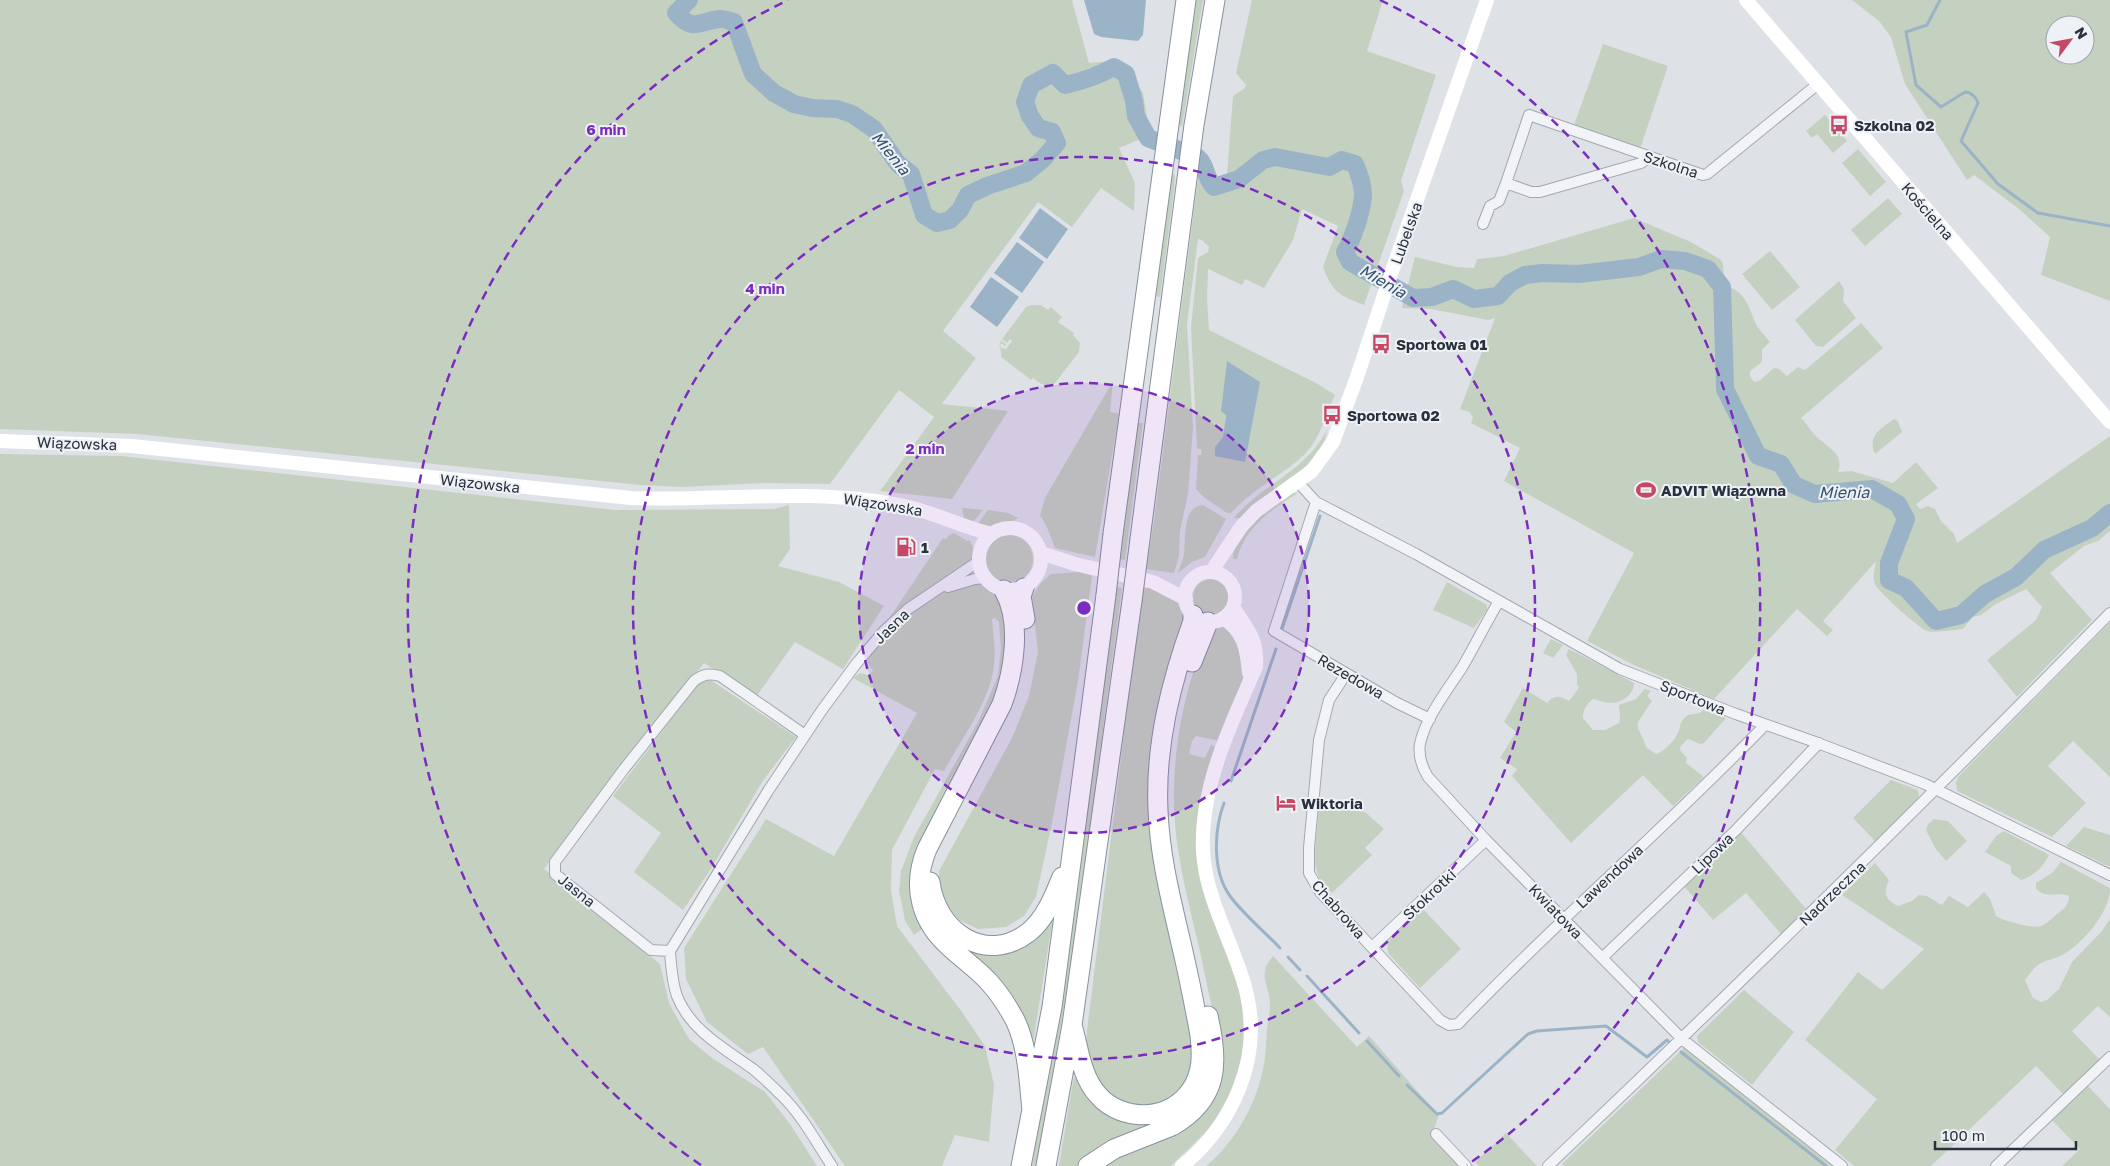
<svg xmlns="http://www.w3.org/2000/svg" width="2110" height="1166" font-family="'Golos Text',sans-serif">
	<rect width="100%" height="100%" fill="#dee2e7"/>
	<path fill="#c5d1c0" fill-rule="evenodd" d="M 0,0 L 1072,0 L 1089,63 L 1110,61 L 1124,66 L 1143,93 L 1150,135 L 1119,148 L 1135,183 L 1134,211 L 1101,188 L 1072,227 L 1038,202 L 943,331 L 976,358 L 942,404 L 1008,411 L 952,499 L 880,491 L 934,417 L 899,390 L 830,484 L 764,483 L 682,487 L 640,485 L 137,434 L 0,429 Z
		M 1196,0 L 1203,0 L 1182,127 L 1178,124 Z
		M 1252,0 L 1383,0 L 1367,51 L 1436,75 L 1401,181 L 1404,191 L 1364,305 C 1339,295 1333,293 1323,267 L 1338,226 L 1302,209 L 1293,240 L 1264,288 L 1245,279 L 1242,285 L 1208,269 L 1207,298 L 1209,330 L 1318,384 L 1335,395 C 1326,414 1320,439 1305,454 C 1282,476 1252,489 1231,513 L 1227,513 L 1205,498 L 1196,489 L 1198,455 L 1201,455 L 1202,450 L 1197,448 L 1191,327 L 1198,258 L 1208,252 L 1209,247 L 1202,240 L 1198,239 L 1187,325 L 1193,426 L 1190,468 L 1188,494 L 1180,531 L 1179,556 L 1174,573 L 1146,569 L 1154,521 L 1199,170 L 1209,191 L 1213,194 L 1226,187 L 1233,96 L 1245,88 L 1246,85 L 1236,73 ZM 1226,414 L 1245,461 L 1215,447 L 1223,437 Z
		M 1852,0 L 2110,0 L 2110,301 L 2041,275 L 2050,237 L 2019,209 L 1974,175 L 1967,180 L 1905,84 L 1891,37 L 1879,21 ZM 2055,25 L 2085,25 L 2085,55 L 2055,55 Z
		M 1603,44 L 1668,66 L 1640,149 L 1574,125 Z
		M 1825,115 L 1847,141 L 1833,153 L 1817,134 L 1812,138 L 1806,131 Z
		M 1858,149 L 1886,182 L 1870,196 L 1842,163 Z
		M 1172,174 L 1175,175 L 1174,191 L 1160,297 L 1155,296 Z
		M 1888,198 L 1902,214 L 1865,246 L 1851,230 Z
		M 1634,218 L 1691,242 L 1721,260 L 1723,264 L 1725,287 C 1745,288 1750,311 1757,326 C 1761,332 1766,337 1770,342 L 1762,350 L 1762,362 L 1750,371 L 1750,376 L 1754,382 L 1759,381 L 1774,368 L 1779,369 L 1787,376 L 1798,367 L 1805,370 L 1861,323 L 1883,348 L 1801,418 C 1807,423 1809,429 1814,434 C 1824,446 1846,453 1838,472 L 1852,471 L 1893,483 L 1916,462 L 1938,488 L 1916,504 L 1920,509 L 1928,506 L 1935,509 L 1941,521 L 1954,534 L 1957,543 L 2110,436 L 2110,531 L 2098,541 L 2084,546 L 2050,573 L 2092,620 L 2017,697 L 1987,660 L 2036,620 L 2042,607 L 2026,589 L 1996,604 L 1981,615 L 1973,617 L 1963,629 C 1954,630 1935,633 1927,631 C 1920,629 1877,591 1875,584 C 1872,577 1875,568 1876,561 L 1823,621 L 1833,630 L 1827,636 L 1797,609 L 1714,699 L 1636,666 L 1587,641 L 1634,553 L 1504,481 L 1520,448 L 1471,423 L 1473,417 L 1469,412 L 1460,409 L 1495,318 L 1488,320 L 1431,309 L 1402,308 L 1415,257 L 1457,267 L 1474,268 L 1477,259 L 1504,256 Z
		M 1770,251 L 1800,287 L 1772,310 L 1742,274 Z
		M 1839,281 L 1844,289 L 1843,301 L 1856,318 L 1823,347 L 1816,346 L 1795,320 Z
		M 1031,305 L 1041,305 L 1048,310 L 1051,307 L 1062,317 L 1058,322 L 1074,333 L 1073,335 L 1080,343 L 1079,352 L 1055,383 C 1047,388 1040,384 1033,378 L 1031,380 L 1001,357 C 1003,351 997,347 1001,341 L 1006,344 L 1005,347 L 1002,343 L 1000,345 L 1001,348 L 1006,349 L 1012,341 L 1010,339 L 1007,343 L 1002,339 L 1026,307 Z
		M 1113,381 L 1110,412 L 1119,414 L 1095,557 L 1055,548 C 1052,540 1045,520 1040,516 L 1045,498 Z
		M 1894,419 L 1898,421 L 1902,432 L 1875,454 C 1867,436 1880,429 1894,419 Z
		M 1138,423 L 1143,423 L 1125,560 L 1120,559 Z
		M 1327,430 C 1321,470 1266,490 1240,518 L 1234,518 C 1263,483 1304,473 1327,430 Z
		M 0,454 L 121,456 L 615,510 L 774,509 L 789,505 L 790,549 L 778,566 L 839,582 L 884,606 L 843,669 L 795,642 L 756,697 L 704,663 L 606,785 L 544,869 L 660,964 L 669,1003 L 689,1039 L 712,1058 L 765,1092 L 790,1124 L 817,1166 L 0,1166 Z
		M 1291,493 L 1298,493 C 1272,509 1244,528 1237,559 L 1233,559 C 1235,528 1269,510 1291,493 Z
		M 1203,505 L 1226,519 L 1225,521 L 1205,557 L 1192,562 L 1178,573 C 1180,567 1183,560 1184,554 C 1186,539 1182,506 1203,505 Z
		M 962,508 L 983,510 L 972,523 L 964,518 Z
		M 988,510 L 1008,513 L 1018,518 C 1007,526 990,529 977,525 Z
		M 954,533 L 967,541 L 969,540 C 974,547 975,552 973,560 L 900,608 L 888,620 L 943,538 L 946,539 L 949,535 Z
		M985 559a24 24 0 1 1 48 0a24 24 0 1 1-48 0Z
		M 1080,572 L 1092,576 L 1078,681 L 1052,823 L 1036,897 L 1024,916 L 1006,927 L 978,929 L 959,920 L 940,897 L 939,871 L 1012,738 L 1029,696 L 1038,652 L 1032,597 L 1040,584 L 1051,574 Z
		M1193 597a18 18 0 1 1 36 0a18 18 0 1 1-36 0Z
		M 977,582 L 984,583 L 1001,596 L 1007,636 L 1000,694 L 920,850 L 925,927 L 914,935 L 905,921 L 903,910 L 899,891 L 901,871 L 914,837 L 978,722 L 998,676 L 1001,648 L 999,622 L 995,618 L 992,619 C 993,635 996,650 994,666 C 990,701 961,740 944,771 L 935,769 L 892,850 L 891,890 L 897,926 L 962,1012 L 985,1046 L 994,1085 L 989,1142 L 955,1135 L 942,1166 L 845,1166 L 763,1047 L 748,1054 L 707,1022 L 686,979 L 684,948 L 766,819 L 834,856 L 917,713 L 853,678 L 860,673 L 868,675 L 873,671 L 867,662 C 878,636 915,606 940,594 C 951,588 965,585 977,582 Z
		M 1447,582 L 1487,605 L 1487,610 L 1474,628 L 1433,610 Z
		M 1148,586 L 1181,604 L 1186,618 L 1154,746 L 1194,1031 L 1194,1067 L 1175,1098 L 1143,1110 L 1118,1103 L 1095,1080 L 1086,1053 L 1087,1030 L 1142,590 Z
		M 1117,587 L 1122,588 L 1071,967 L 1037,1166 L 1032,1166 L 1067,955 Z
		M 2110,622 L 2110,777 L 2073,741 L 2048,766 L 2086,803 L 2052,837 L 1957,791 L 1956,783 L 1958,777 Z
		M 1199,623 L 1201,626 C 1173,692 1158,763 1166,834 C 1174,905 1197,973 1210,1043 C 1215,1111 1160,1124 1110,1146 C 1100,1150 1086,1164 1078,1166 C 1072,1166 1065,1166 1059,1166 L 1073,1081 L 1078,1070 C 1105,1155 1217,1127 1205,1038 C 1192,973 1172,910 1164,845 C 1156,787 1162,724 1181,668 C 1184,657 1190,631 1199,623 Z
		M 1221,625 L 1236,632 L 1244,674 L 1236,702 L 1220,741 L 1196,736 L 1192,741 L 1189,754 L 1205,758 L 1211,745 L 1217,748 L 1197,823 L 1242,998 L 1244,1040 L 1240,1070 L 1230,1100 L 1211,1127 L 1171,1166 L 1103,1166 L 1169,1133 L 1220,1043 C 1212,1011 1206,979 1199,947 C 1191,913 1182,878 1177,843 C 1169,785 1177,719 1196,664 C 1201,650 1204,629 1221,625 Z
		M 1551,639 L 1563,645 L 1553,658 L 1543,653 Z
		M 1569,649 L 1634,683 C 1634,695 1622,703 1610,703 C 1605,703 1599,700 1593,699 C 1586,705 1583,709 1583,718 L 1593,730 L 1605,730 L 1619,723 L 1620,717 L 1619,705 L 1636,699 L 1645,689 L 1651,691 L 1647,696 L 1652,701 L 1638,722 L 1638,728 L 1647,748 L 1656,754 C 1663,752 1673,742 1677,735 C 1682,727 1677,723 1688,715 L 1700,713 L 1703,710 L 1726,718 L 1704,743 L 1700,744 L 1688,739 L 1680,747 L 1680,750 L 1687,758 L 1686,763 L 1704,777 L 1673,806 L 1643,775 L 1571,843 L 1512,776 L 1517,769 L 1500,758 L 1516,732 L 1504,722 L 1523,688 L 1547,703 C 1555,694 1560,696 1569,701 L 1579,688 L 1577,685 L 1577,674 L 1566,655 Z
		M 709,679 L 796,737 L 762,782 L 711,869 L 683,910 L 634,872 L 661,833 L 613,796 L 701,680 Z
		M 1891,780 L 1918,790 L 1919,797 L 1876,842 L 1853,818 Z
		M 1319,807 L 1365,812 L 1384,829 L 1365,848 L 1372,855 L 1332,893 L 1320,881 L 1314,861 Z
		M 1934,819 L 1948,821 L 1967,841 L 1946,861 L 1935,848 L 1926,830 L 1928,824 Z
		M 2084,827 L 2110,835 L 2110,867 L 2066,846 Z
		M 1740,831 L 1807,910 L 1781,934 L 1746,893 L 1713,920 L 1683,885 Z
		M 2004,831 L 2049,855 C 2043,867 2034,876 2021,880 L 2011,873 L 2011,866 L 1985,852 L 1996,836 Z
		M 2061,862 L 2110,888 C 2110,912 2085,940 2066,953 C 2057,959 2049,959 2041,963 C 2035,966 2029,975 2025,980 L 2033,998 L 2041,1002 L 2047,1000 L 2059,989 L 2072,962 L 2102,931 L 2110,919 L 2110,1017 L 2098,1006 L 2072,1031 L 2100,1060 L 2064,1095 L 2036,1066 L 1931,1166 L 1854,1166 L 1835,1150 L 1877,1099 L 1805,1040 L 1858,972 L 1882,990 L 1924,949 L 1842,895 L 1875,863 L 1889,880 C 1883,894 1885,899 1898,906 L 1912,901 L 1919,895 L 1927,896 L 1942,905 L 1949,896 L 1968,907 L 1984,892 L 1990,899 L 1996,916 C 2004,921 2032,929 2041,926 C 2047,924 2052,918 2057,914 C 2064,909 2069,905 2069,896 C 2057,891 2045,900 2036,888 L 2036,883 L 2052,873 Z
		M 1422,908 L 1461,949 L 1420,988 L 1388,953 L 1387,942 Z
		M 1054,911 L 1033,1043 L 1031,1054 L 985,969 L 932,912 L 986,951 Z
		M 1273,956 L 1357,1047 L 1369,1036 C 1393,1062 1414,1089 1439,1114 L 1432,1135 L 1460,1166 L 1206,1166 C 1235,1143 1258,1101 1264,1064 C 1266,1052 1266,1041 1267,1029 C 1268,1022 1270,1014 1270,1006 C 1270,984 1256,976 1273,956 Z
		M 1744,990 L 1794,1032 L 1752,1085 L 1698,1042 L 1697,1036 Z
		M 1685,1047 L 1832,1166 L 1564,1166 L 1562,1164 Z
		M 2087,1085 L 2110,1109 L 2110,1166 L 2062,1166 L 2080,1149 L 2051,1119 Z
		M 1506,1133 L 1537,1166 L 1479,1166 L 1475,1162 Z"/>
	<path fill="#9bb3c6" d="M 1084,0 L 1146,0 L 1143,35 L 1138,41 L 1101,37 L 1094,34 Z
		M 1040,208 L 1068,229 L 1047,259 L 1019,238 Z
		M 1017,242 L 1044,262 L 1022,293 L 994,273 Z
		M 991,277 L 1019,297 L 997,327 L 970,307 Z
		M 1227,361 L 1260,382 L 1245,462 L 1215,456 L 1215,447 L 1223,437 L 1226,415 L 1221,411 Z"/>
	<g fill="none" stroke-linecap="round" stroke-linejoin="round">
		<path stroke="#9bb3c6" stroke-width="3" d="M 1940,0 L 1927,25 L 1906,32 L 1916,85 L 1941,107 L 1965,92 C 1971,92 1977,98 1978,103 L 1961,141 L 1998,184 L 2038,213 L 2110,226
			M 1282,629 L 1320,516
			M 1231,781 L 1276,649
			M 1224,803 C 1214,830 1212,871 1230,896 C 1244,915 1264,931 1280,948
			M 1288,957 L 1300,970
			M 1307,976 L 1359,1033
			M 1367,1041 L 1399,1076
			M 1681,1052 L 1826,1166
			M 1407,1085 L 1437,1114 L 1442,1113 L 1528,1034 L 1537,1031 L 1606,1026 L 1647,1057 L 1667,1040 L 1669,1042"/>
		<path stroke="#9bb3c6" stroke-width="18" d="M 689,0 L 676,13 C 693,32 698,22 719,19 C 723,18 729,21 734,22 L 753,74 L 774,93 L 794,104 L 812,108 L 837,109 L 852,114 L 874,129 L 898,164 L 911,174 L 924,215 L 937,223 L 950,220 L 960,210 L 968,195 L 987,186 L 1026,173 L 1042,160 L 1057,143 L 1052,132 L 1038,128 L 1030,116 L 1025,102 L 1031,85 L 1053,73 L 1065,85 C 1083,81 1098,76 1114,67 L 1126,74 L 1134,101 L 1136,116 L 1148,138 L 1197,157 C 1207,165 1205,179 1214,187 L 1239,179 L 1263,160 L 1275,157 L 1329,167 L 1342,160 L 1355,164 C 1359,174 1363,184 1363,195 C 1362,212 1353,238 1345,252 L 1350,262 L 1413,298 L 1432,297 L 1453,289 L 1474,299 L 1498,296 L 1510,283 L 1525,275 L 1542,273 L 1579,274 L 1639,267 L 1661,259 L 1685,261 L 1708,269 L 1722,287 L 1725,389 L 1758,456 L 1781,464 L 1794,485 L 1815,494 L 1872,489 L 1898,504 L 1906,519 L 1889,563 L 1889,580 L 1906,588 L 1936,621 L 1961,615 L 1985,594 L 2016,577 L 2044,550 L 2092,528 L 2110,513"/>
		<defs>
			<path id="street" d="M 1649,157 L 1641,163 L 1540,192 L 1531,192 L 1506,183 L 1529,115 L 1703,175 L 1707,174 L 1818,84
				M 1483,224 L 1490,206 L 1499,201 L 1506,183
				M 1297,481 L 1316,502 L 1416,554 L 1620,669 L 1736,714 L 1815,742 L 1925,784 L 2110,875
				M 1316,502 L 1274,631 L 1397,703 L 1430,719
				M 948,587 L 975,579 L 985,578
				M 1499,601 C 1486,623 1475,645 1463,666 C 1449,688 1425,718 1420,744 C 1418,756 1422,767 1428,777 L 1486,840 L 1682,1039 L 1842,1166
				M 1346,674 L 1329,700 L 1319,740 L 1309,848 L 1309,873 L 1320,892 L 1440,1020 L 1449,1025 L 1458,1024 C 1557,920 1666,828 1765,725
				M 1372,947 L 1486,840
				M 670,951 L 651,950 L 555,874 L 555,862 L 624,769 L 694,681 C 703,674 709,673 720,676 L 805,735
				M 670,951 L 768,791 L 822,710 L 856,664 L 884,631 L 908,609 L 979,561
				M 670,951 C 671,966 672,982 677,996 C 690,1030 725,1049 753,1069 C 763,1077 772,1086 781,1095 C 802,1115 816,1142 832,1166
				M 1602,958 L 1736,830 L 1819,743
				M 1436,1134 L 1466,1166
				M 1548,1166 C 1739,985 1926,801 2110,613
				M 1996,1166 L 2110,1057"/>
			<path id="highway" d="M 1113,534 L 1186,0
				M 1140,539 L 1194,125 L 1215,0
				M 1024,588 L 1021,596 L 1025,619
				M 1004,590 C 1022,622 1014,671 1002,704 L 927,849 C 911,887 921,923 952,949 C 964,960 978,970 989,982 C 999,993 1008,1007 1015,1020 C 1028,1047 1029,1081 1032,1111
				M 1192,662 L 1208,622
				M 930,882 C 936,931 985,966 1029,932 C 1046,918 1054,896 1062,877
				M 1072,1025 C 1079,1049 1081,1076 1098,1095 C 1122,1123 1171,1121 1191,1090 C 1203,1073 1202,1054 1200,1035 C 1195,1008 1190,982 1184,956 C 1173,907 1160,861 1158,810 C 1155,745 1171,682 1193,621 L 1193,615
				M 1021,1166 L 1052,1007 L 1106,595
				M 1046,1166 L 1072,1025 L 1132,601
				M 1088,1166 L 1114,1149 L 1172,1126 C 1219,1099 1219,1063 1208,1016"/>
		</defs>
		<use href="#street" stroke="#a4a9b1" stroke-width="12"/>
		<use href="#highway" stroke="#87919d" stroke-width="21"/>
		<use href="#street" stroke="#f1f3f6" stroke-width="10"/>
		<path stroke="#fff" stroke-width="14" d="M 1746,0 L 2110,422
			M 0,441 L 132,446 L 631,498 C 720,501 805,488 894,504 C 928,509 958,526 992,534
			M979 559a31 31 0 1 1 62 0a31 31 0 1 1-62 0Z
			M 1041,553 L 1075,564 L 1153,582 L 1186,599
			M 1211,572 L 1241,527 L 1256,511 L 1312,471 L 1333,442 L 1357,377 L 1392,271 L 1487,0
			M1185 597a25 25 0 1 1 50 0a25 25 0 1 1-50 0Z
			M 1223,618 C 1244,631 1247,650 1249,673
			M 1182,1166 C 1232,1125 1262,1060 1247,995 C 1244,980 1238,966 1233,952 C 1220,918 1205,887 1203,851 C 1200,787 1231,724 1256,667 C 1258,638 1247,629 1233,607"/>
		<use href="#highway" stroke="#fff" stroke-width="19"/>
		<defs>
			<path id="highway-bridge" d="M 1106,595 L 1113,534
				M 1132,601 L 1140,539"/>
		</defs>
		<use href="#highway-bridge" stroke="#87919d" stroke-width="21" stroke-linecap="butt"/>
		<use href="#highway-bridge" stroke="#fff" stroke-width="19"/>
	</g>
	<circle cx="1084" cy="608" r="225" fill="#7b2cbf" fill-opacity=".12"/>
	<g fill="none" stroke="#7b2cbf" stroke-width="2.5" stroke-dasharray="9 6">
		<circle cx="1084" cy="608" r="225"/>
		<circle cx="1084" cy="608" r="451"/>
		<path d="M701 1165A676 676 0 0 1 788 0M1380 0A676 676 0 0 1 1467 1165"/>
	</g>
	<defs>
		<symbol id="bus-bare" viewBox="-9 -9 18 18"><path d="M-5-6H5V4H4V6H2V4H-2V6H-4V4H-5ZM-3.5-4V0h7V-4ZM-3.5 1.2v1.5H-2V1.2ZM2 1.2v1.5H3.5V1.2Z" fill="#c74865" stroke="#eef1f5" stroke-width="2.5" paint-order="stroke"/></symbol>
		<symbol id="stadium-bare" viewBox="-9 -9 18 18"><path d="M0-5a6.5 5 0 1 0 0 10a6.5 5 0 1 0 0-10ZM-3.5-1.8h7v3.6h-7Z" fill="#c74865" stroke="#eef1f5" stroke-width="2.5" paint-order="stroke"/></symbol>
		<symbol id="fuel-bare" viewBox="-9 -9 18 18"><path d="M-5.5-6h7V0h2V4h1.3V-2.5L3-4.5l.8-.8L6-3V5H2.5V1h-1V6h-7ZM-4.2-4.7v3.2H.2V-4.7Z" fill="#c74865" stroke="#eef1f5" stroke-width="2.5" paint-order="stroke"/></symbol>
		<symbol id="hotel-bare" viewBox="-9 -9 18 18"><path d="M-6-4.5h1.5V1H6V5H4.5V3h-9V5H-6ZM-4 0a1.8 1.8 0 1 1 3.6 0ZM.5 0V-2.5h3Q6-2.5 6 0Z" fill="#c74865" stroke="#eef1f5" stroke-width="2.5" paint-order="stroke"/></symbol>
	</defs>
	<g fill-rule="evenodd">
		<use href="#bus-bare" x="1825" y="111" width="28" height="28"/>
		<use href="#bus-bare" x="1367" y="330" width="28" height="28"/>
		<use href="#bus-bare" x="1318" y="401" width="28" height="28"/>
		<use href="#stadium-bare" x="1632" y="476" width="28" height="28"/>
		<use href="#fuel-bare" x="892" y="533" width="28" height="28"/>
		<use href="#hotel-bare" x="1272" y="789" width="28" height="28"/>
	</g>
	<g text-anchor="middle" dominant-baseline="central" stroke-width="4" stroke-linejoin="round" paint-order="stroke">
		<g font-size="15" font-weight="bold" fill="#28313d" stroke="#eef1f5" text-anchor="start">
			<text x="1854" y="125">Szkolna 02</text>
			<text x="1396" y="344">Sportowa 01</text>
			<text x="1347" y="415">Sportowa 02</text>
			<text x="1661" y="490">ADVIT Wiązowna</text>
			<text x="921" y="547">1</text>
			<text x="1301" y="803">Wiktoria</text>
		</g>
		<g font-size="15" fill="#28313d" stroke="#eef1f5">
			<text transform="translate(1671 164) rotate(18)">Szkolna</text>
			<text transform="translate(1928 211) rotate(49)">Kościelna</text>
			<text transform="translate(1406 233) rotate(-70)">Lubelska</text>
			<text transform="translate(77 443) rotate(2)">Wiązowska</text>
			<text transform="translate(480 483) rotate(6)">Wiązowska</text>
			<text transform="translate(883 504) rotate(9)">Wiązowska</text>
			<text transform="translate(891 626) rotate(-44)">Jasna</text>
			<text transform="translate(1351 676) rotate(30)">Rezedowa</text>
			<text transform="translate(1693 697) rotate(22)">Sportowa</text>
			<text transform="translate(1712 853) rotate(-44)">Lipowa</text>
			<text transform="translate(1609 876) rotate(-43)">Lawendowa</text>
			<text transform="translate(577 890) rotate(39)">Jasna</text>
			<text transform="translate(1832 893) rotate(-44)">Nadrzeczna</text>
			<text transform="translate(1429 894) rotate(-43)">Stokrotki</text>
			<text transform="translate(1339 909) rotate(49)">Chabrowa</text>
			<text transform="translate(1556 911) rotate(46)">Kwiatowa</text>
		</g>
		<g font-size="16" font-style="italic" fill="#35536f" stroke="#eef1f5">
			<text transform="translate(891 153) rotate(51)">Mienia</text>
			<text transform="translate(1383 281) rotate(30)">Mienia</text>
			<text x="1844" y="492">Mienia</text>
		</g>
	</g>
	<circle cx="1084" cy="608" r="8" fill="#7b2cbf" stroke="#eef1f5" stroke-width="2.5"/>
	<g font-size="15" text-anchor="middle" font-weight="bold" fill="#7b2cbf" stroke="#eef1f5" stroke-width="4" stroke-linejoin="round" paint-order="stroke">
		<text x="606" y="135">6 min</text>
		<text x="765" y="294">4 min</text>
		<text x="925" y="454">2 min</text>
	</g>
	<g transform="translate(2070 40) rotate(58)"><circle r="24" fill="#eef1f5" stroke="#9fa4ab"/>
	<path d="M0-4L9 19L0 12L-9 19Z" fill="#c74865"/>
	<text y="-8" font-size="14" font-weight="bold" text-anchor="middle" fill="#28313d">N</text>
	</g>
	<path d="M1935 1141v8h141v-8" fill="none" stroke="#28313d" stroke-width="2.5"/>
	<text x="1942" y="1141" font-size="15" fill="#28313d" stroke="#eef1f5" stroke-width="4" paint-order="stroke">100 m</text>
</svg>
